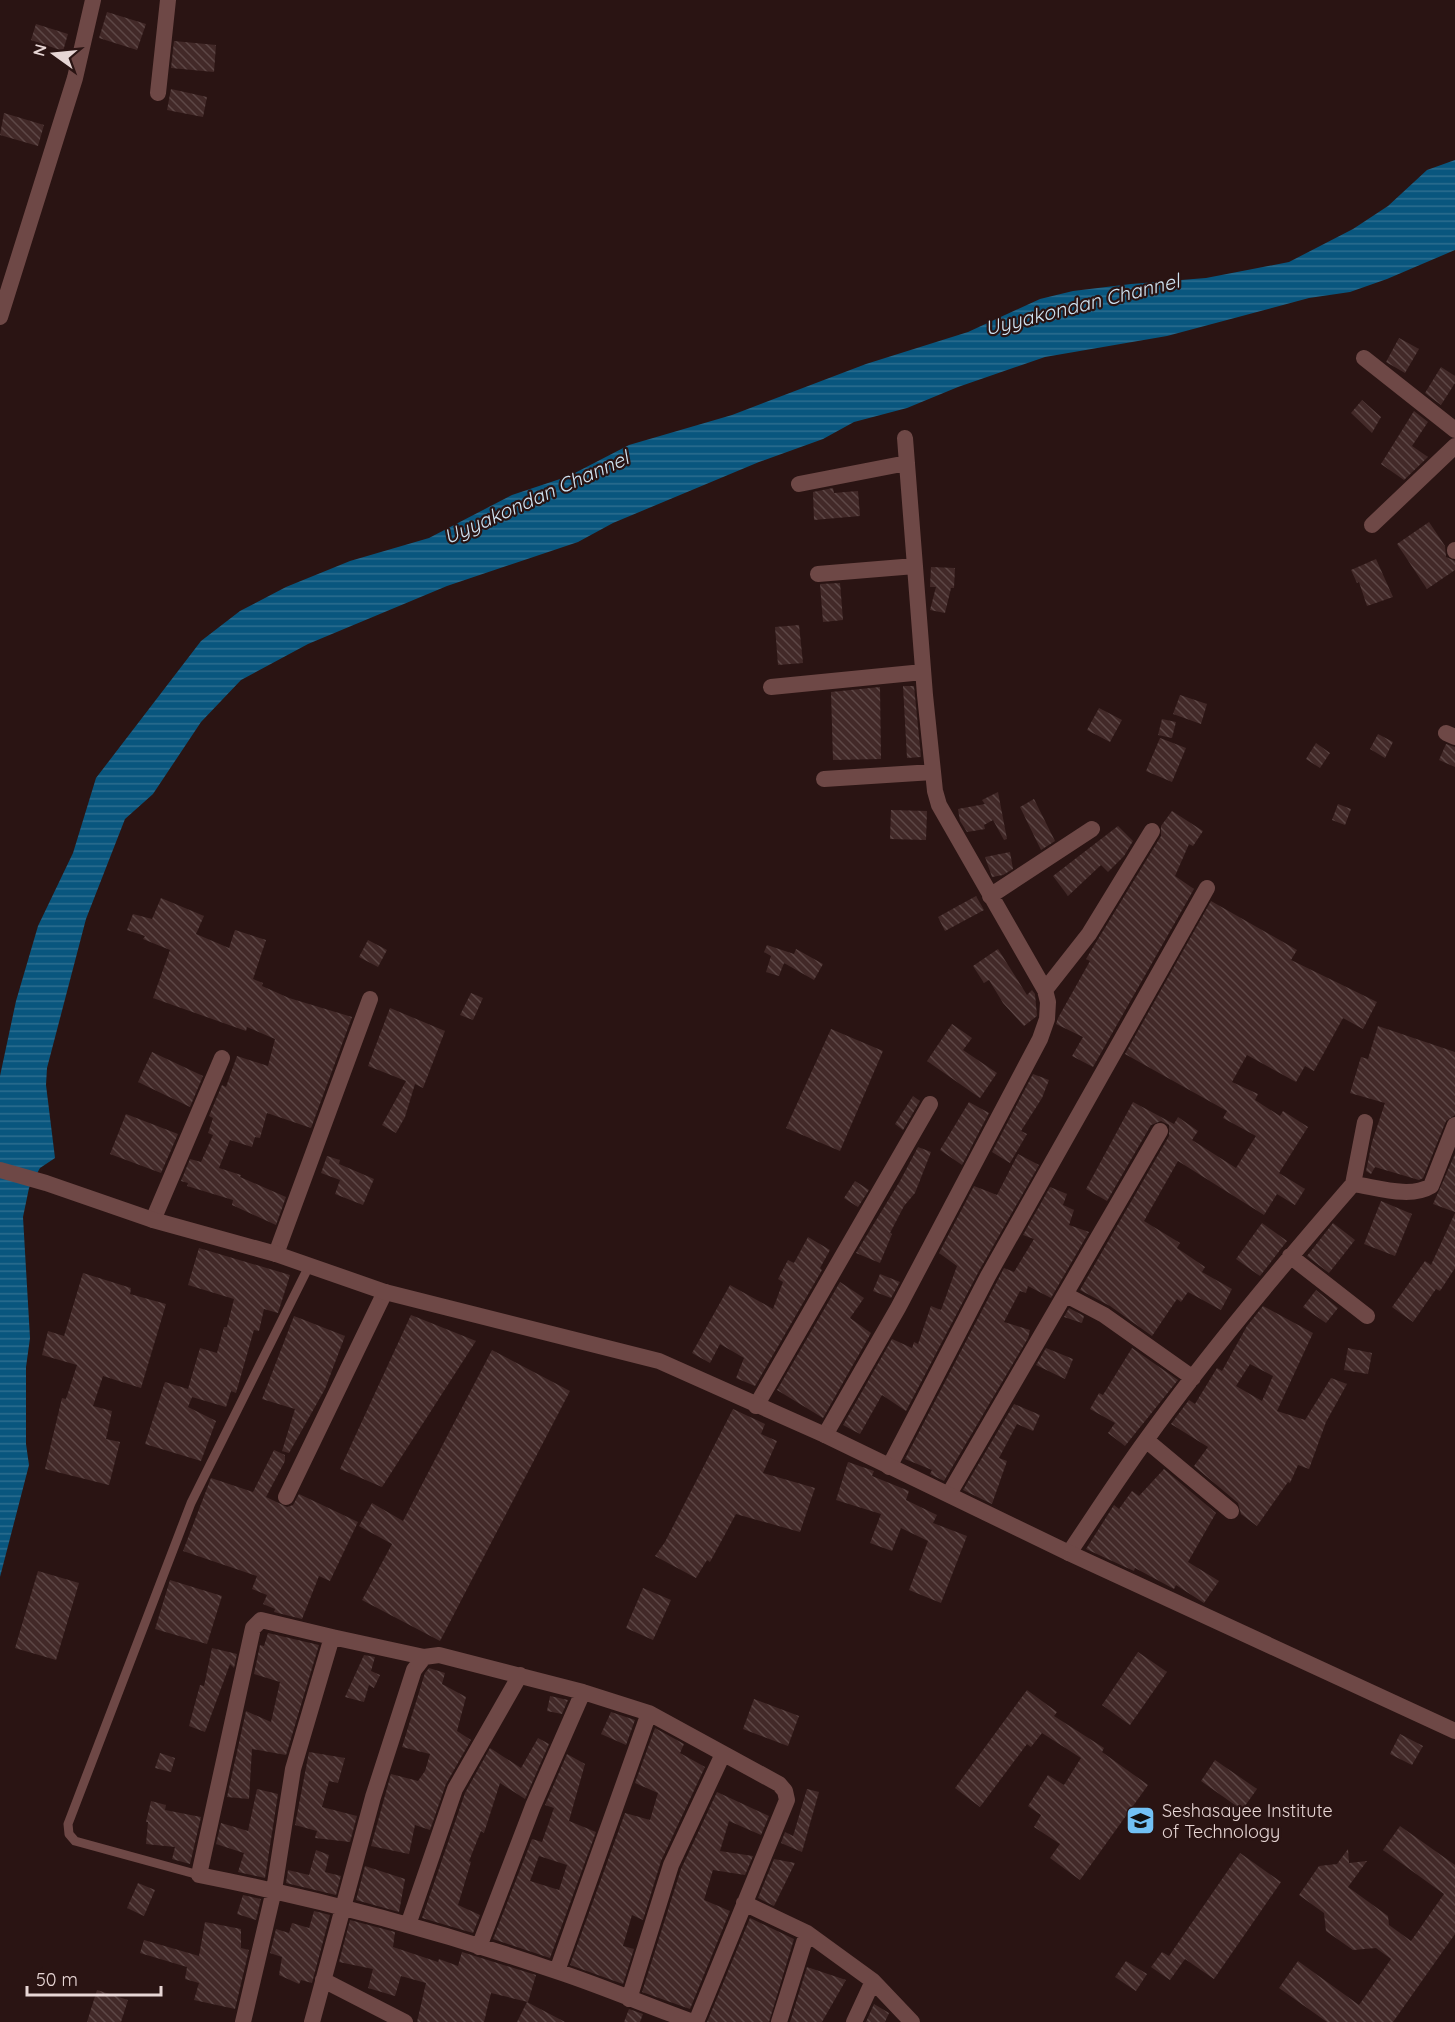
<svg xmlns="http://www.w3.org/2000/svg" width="1455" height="2022" font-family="Quicksand,sans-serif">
	<defs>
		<pattern id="water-rules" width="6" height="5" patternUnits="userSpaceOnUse" patternTransform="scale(1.5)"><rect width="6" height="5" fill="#09567e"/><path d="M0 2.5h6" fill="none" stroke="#2d6e8f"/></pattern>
		<pattern id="building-back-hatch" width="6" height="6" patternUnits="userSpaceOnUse" patternTransform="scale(1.5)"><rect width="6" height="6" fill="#422928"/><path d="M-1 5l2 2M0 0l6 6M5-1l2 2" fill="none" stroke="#5d4746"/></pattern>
	</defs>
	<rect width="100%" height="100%" fill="#2a1413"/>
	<path fill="url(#water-rules)" d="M 1455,160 L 1455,250 L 1387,279 L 1350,292 L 1309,298 L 1167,336 L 1045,357 L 958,387 L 907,408 L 854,422 L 823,439 L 759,462 L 613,523 L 578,542 L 447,586 L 308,644 L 241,680 L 201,722 L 153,794 L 125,819 L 86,919 L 47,1068 L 46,1085 L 55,1158 L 40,1168 L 29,1188 L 23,1217 L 30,1338 L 26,1367 L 26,1444 L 29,1465 L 0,1577 L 0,1076 L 16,1001 L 38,926 L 73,853 L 96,778 L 201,641 L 240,611 L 286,587 L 350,561 L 429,538 L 512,495 L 569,476 L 629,445 L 732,415 L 866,364 L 968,332 L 1040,299 L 1073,291 L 1131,284 L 1206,278 L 1289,262 L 1353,229 L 1388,206 L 1427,170 Z"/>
	<path fill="url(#building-back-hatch)" fill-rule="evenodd" d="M 107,12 L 146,24 L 137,50 L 99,38 Z
		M 36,24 L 68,34 L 63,51 L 31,40 Z
		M 174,41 L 216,45 L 214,72 L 171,68 Z
		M 171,89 L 207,97 L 203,117 L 167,110 Z
		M 4,113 L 44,125 L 38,146 L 0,135 Z
		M 1399,338 L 1419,349 L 1405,373 L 1386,362 Z
		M 1441,367 L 1455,376 L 1455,383 L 1441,405 L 1425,393 Z
		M 1362,400 L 1381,417 L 1372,433 L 1351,413 Z
		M 1414,411 L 1428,422 L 1412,446 L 1428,457 L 1404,480 L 1381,464 Z
		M 833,488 L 834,493 L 858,491 L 860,516 L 814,520 L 813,492 Z
		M 1429,522 L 1445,546 L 1446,557 L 1455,561 L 1455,570 L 1427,589 L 1397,544 Z
		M 1376,559 L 1393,597 L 1367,606 L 1359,582 L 1357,583 L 1351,570 Z
		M 931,567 L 955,568 L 954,588 L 951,588 L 945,613 L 930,610 L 936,587 L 930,587 Z
		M 840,583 L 843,620 L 823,622 L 820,584 Z
		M 799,625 L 803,663 L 778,665 L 775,627 Z
		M 903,686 L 914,686 L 921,757 L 907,758 Z
		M 880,687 L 881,759 L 833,760 L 831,692 Z
		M 1180,695 L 1207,704 L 1201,724 L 1173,714 Z
		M 1099,708 L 1122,720 L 1110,742 L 1087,730 Z
		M 1162,719 L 1176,722 L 1172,738 L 1158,735 Z
		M 1378,734 L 1393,742 L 1385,758 L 1370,749 Z
		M 1160,738 L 1186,748 L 1172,782 L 1146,771 Z
		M 1316,743 L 1330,753 L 1320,768 L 1306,759 Z
		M 1446,744 L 1455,747 L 1455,767 L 1439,760 Z
		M 998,792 L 1007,839 L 1004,840 L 993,820 L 984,825 L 985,829 L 967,832 L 960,821 L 958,809 L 985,804 L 982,800 Z
		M 1034,799 L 1055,841 L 1041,850 L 1020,807 Z
		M 1338,804 L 1351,809 L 1345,825 L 1332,820 Z
		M 891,810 L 927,811 L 926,840 L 890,839 Z
		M 1172,811 L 1203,831 L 1193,846 L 1189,844 L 1175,876 L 1194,889 L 1093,1067 L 1072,1056 L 1083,1037 L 1056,1024 L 1058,1018 L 1090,961 L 1086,959 L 1095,944 L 1161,836 L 1161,826 Z
		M 1118,826 L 1133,841 L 1124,856 L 1108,872 L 1101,865 L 1068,896 L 1053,876 Z
		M 1010,852 L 1013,869 L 1003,875 L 992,877 L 985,857 Z
		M 976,896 L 984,910 L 945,931 L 938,917 Z
		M 161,898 L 204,916 L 196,934 L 229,948 L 235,930 L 266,940 L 253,979 L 263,983 L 262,986 L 289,998 L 352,1017 L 311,1128 L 267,1113 L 260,1138 L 255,1137 L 252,1147 L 230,1140 L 219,1168 L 241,1175 L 240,1177 L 286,1197 L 276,1225 L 232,1205 L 233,1200 L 187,1186 L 188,1183 L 181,1181 L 190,1159 L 201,1162 L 213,1135 L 208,1133 L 213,1118 L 209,1116 L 222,1085 L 226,1087 L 237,1056 L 268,1066 L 275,1039 L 247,1027 L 246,1031 L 153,998 L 170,950 L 143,939 L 145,936 L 127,930 L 133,914 L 152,919 Z
		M 1211,901 L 1297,950 L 1291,960 L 1377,1002 L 1363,1029 L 1343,1018 L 1314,1071 L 1305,1066 L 1296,1082 L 1247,1055 L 1232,1082 L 1258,1094 L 1255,1100 L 1280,1116 L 1283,1111 L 1308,1127 L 1279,1173 L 1305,1189 L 1295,1205 L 1277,1194 L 1264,1215 L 1178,1161 L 1144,1221 L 1180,1243 L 1177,1248 L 1205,1267 L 1202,1272 L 1232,1289 L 1221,1310 L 1188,1292 L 1181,1302 L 1177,1299 L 1152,1336 L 1110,1306 L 1080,1290 L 1169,1136 L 1169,1125 L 1161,1121 L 1151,1125 L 1107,1201 L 1086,1189 L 1133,1102 L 1174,1124 L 1178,1117 L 1198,1131 L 1192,1140 L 1236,1168 L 1256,1136 L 1223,1118 L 1227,1111 L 1125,1054 Z
		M 368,940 L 387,950 L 378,967 L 359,957 Z
		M 767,945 L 794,954 L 796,949 L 823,964 L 814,980 L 784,963 L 779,976 L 766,972 L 771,956 L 764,952 Z
		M 998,949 L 1027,995 L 1032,990 L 1035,994 L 1037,1016 L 1024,1026 L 1003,1003 L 989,980 L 984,983 L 973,966 Z
		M 471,993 L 483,998 L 473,1020 L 460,1015 Z
		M 390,1008 L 445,1031 L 423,1088 L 415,1084 L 405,1117 L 396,1133 L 382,1125 L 406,1081 L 368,1066 Z
		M 952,1024 L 972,1038 L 963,1050 L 997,1073 L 980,1098 L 927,1061 Z
		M 1378,1026 L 1455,1052 L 1455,1115 L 1446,1121 L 1423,1178 L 1419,1180 L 1375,1167 L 1371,1174 L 1366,1171 L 1372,1142 L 1385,1103 L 1350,1093 L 1361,1057 L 1368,1059 Z
		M 831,1029 L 883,1051 L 840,1151 L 786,1128 Z
		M 152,1052 L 203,1076 L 190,1107 L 138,1082 Z
		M 1033,1074 L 1049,1080 L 1042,1098 L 1021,1131 L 1027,1134 L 1010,1163 L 992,1152 Z
		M 913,1096 L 920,1101 L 903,1130 L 895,1124 Z
		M 969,1102 L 989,1113 L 962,1165 L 940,1150 Z
		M 126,1114 L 178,1134 L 161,1173 L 110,1154 Z
		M 918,1147 L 931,1152 L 915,1193 L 904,1206 L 890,1233 L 892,1234 L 880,1263 L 856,1253 L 900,1181 Z
		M 1018,1154 L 1039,1165 L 979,1271 L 906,1411 L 882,1395 L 860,1434 L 843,1425 L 892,1339 L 912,1348 L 914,1342 L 918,1344 L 931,1306 L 941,1310 L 957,1266 L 939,1253 L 974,1186 L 997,1195 Z
		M 1455,1154 L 1455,1212 L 1433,1204 Z
		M 327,1156 L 340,1160 L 339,1164 L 374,1179 L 363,1205 L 335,1194 L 340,1180 L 321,1173 Z
		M 855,1181 L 869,1190 L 858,1207 L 844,1198 Z
		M 1050,1187 L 1067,1194 L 1063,1205 L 1074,1210 L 1069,1225 L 1089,1232 L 1051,1298 L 1028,1286 L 1026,1293 L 1020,1291 L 1004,1322 L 1030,1330 L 1028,1338 L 944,1481 L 930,1474 L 932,1470 L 905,1459 L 1004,1268 L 1014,1272 L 1034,1239 L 1023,1235 Z
		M 1381,1201 L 1412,1214 L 1395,1256 L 1364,1244 Z
		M 1455,1213 L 1455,1268 L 1440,1291 L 1436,1289 L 1413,1322 L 1392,1307 L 1425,1261 L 1431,1265 Z
		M 1262,1223 L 1287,1241 L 1260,1276 L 1236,1259 Z
		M 1333,1223 L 1355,1240 L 1329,1273 L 1307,1256 Z
		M 808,1237 L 830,1250 L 820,1268 L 822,1270 L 755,1386 L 736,1378 L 744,1358 L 720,1344 L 710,1363 L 692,1353 L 730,1285 L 773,1309 L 783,1282 L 778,1279 L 788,1260 L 794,1263 Z
		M 199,1248 L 290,1275 L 278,1313 L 264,1309 L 259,1331 L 254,1330 L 236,1393 L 231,1391 L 226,1407 L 192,1397 L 188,1407 L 216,1421 L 201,1461 L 145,1444 L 165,1382 L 188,1389 L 200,1348 L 217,1353 L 224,1327 L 227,1327 L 234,1299 L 188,1285 Z
		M 83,1273 L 131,1288 L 130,1294 L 166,1304 L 141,1388 L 103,1376 L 93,1406 L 112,1411 L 106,1439 L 120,1442 L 109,1485 L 45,1469 L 62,1398 L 66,1399 L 77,1365 L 42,1355 L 48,1331 L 64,1336 Z
		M 880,1274 L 900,1282 L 891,1298 L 873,1291 Z
		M 840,1282 L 864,1298 L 850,1318 L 871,1333 L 823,1418 L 777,1390 Z
		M 1316,1290 L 1338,1308 L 1326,1323 L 1303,1307 Z
		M 1263,1306 L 1313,1333 L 1277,1411 L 1305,1420 L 1331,1378 L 1347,1384 L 1326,1422 L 1309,1469 L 1298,1465 L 1290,1483 L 1288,1482 L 1257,1526 L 1241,1514 L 1238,1503 L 1194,1466 L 1208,1447 L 1171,1424 L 1189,1400 L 1195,1404 L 1217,1368 L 1222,1371 L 1247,1326 ZM 1250,1364 L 1273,1376 L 1262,1401 L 1236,1386 Z
		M 1069,1308 L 1084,1316 L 1082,1323 L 1064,1317 Z
		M 411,1315 L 476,1341 L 382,1487 L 340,1469 Z
		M 294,1316 L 345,1336 L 325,1389 L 289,1453 L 282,1451 L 295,1409 L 262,1399 Z
		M 1046,1348 L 1073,1359 L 1065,1379 L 1036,1365 Z
		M 1132,1348 L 1178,1380 L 1125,1446 L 1108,1433 L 1115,1423 L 1090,1409 L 1099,1393 L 1103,1395 Z
		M 1348,1348 L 1372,1353 L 1368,1374 L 1344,1370 Z
		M 492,1350 L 570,1391 L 440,1641 L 362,1600 L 392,1544 L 359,1526 L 372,1503 L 403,1521 Z
		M 1014,1404 L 1040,1415 L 1033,1431 L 1017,1424 L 999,1458 L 1007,1461 L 992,1504 L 963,1490 Z
		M 733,1409 L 765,1424 L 761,1434 L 777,1441 L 763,1473 L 815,1488 L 800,1532 L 736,1514 L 710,1562 L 707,1560 L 696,1578 L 655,1556 L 665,1542 Z
		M 274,1450 L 285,1455 L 285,1461 L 266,1497 L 287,1507 L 293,1505 L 299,1494 L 358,1522 L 330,1581 L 319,1576 L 302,1619 L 274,1612 L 275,1609 L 263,1604 L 267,1595 L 252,1589 L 257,1576 L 183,1551 L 211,1478 L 253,1492 Z
		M 848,1462 L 874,1471 L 872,1476 L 909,1491 L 906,1500 L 937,1515 L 933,1523 L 967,1536 L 941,1603 L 909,1590 L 928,1541 L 901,1528 L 892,1551 L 870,1543 L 881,1514 L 836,1500 Z
		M 1164,1469 L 1216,1513 L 1188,1562 L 1219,1581 L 1204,1603 L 1176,1585 L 1174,1589 L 1135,1568 L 1134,1571 L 1086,1549 L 1114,1505 L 1119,1509 L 1132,1491 L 1139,1496 Z
		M 38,1571 L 79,1583 L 56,1660 L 15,1648 Z
		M 170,1580 L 222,1596 L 207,1644 L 155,1629 Z
		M 643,1588 L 671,1600 L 653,1640 L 626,1628 Z
		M 268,1633 L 319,1645 L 286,1755 L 252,1749 L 249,1799 L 227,1797 L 246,1711 L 271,1722 L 280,1682 L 254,1674 L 260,1645 L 264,1646 Z
		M 212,1648 L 237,1654 L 234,1668 L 230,1664 L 205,1732 L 189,1726 L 200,1685 L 204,1686 Z
		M 1138,1652 L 1167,1672 L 1130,1725 L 1102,1705 Z
		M 364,1655 L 375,1657 L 371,1671 L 380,1675 L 374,1688 L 369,1685 L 364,1702 L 345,1697 Z
		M 429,1668 L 445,1673 L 442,1684 L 466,1697 L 457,1731 L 471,1740 L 446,1784 L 430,1830 L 415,1825 L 409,1854 L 371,1846 L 391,1774 L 418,1781 L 425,1771 L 430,1754 L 402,1747 L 425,1673 Z
		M 1027,1690 L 1057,1712 L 1054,1716 L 1104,1748 L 1102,1752 L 1148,1785 L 1080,1880 L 1050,1858 L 1060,1844 L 1034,1827 L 1041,1815 L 1028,1806 L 1048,1775 L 1064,1785 L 1081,1758 L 1042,1733 L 1031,1747 L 1027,1744 L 980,1807 L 955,1788 Z
		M 550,1696 L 568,1700 L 562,1714 L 547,1711 Z
		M 754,1699 L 799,1716 L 788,1746 L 743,1729 Z
		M 611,1712 L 635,1720 L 626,1745 L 601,1734 Z
		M 655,1728 L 684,1744 L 680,1753 L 705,1767 L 661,1861 L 643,1920 L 632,1915 L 623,1946 L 634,1949 L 623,1984 L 570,1965 L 625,1813 L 650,1820 L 658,1793 L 635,1783 Z
		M 1400,1734 L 1423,1746 L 1412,1765 L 1390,1754 Z
		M 538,1738 L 549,1744 L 525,1799 L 500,1783 L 484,1833 L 481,1831 L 469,1861 L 471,1862 L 458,1905 L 480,1915 L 473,1933 L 422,1918 L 465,1793 L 490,1748 L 521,1768 Z
		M 309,1752 L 345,1758 L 338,1783 L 329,1781 L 322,1807 L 357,1816 L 350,1842 L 315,1838 L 317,1831 L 295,1825 Z
		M 160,1753 L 175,1758 L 171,1772 L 155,1768 Z
		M 567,1754 L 585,1764 L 569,1821 L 596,1832 L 550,1958 L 493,1939 L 532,1839 L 542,1842 L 554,1808 L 545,1805 ZM 539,1856 L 567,1865 L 559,1890 L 530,1881 Z
		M 1215,1760 L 1257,1789 L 1242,1810 L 1201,1781 Z
		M 257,1789 L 278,1794 L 265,1878 L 238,1872 L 244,1853 L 216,1844 L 221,1823 L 248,1831 Z
		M 807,1789 L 819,1792 L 802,1852 L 781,1843 L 785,1832 L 793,1836 Z
		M 717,1792 L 769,1816 L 761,1835 L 729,1821 L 720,1851 L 753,1856 L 745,1875 L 713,1870 L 704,1900 L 730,1911 L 690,2009 L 642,1992 L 681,1869 Z
		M 151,1801 L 166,1805 L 165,1810 L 201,1817 L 190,1864 L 172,1859 L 175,1847 L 146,1844 L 148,1822 L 146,1822 Z
		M 1400,1826 L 1455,1865 L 1455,1934 L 1393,2022 L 1327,2022 L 1279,1988 L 1298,1961 L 1359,2005 L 1391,1959 L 1376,1948 L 1353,1950 L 1326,1931 L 1324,1913 L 1299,1895 L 1319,1866 L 1337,1864 L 1348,1849 L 1349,1863 L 1367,1861 L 1348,1887 L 1388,1916 L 1389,1925 L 1411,1941 L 1444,1894 L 1383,1850 Z
		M 316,1850 L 329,1855 L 325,1872 L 341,1876 L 336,1895 L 286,1883 L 288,1870 L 309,1875 Z
		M 1240,1853 L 1281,1882 L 1214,1979 L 1185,1959 L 1170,1980 L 1151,1967 L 1162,1952 L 1169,1956 Z
		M 774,1859 L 795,1863 L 774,1906 L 758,1898 Z
		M 365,1866 L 405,1879 L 399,1912 L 356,1900 Z
		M 138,1883 L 155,1890 L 144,1916 L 127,1908 Z
		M 243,1895 L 261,1899 L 256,1920 L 237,1914 Z
		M 314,1911 L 330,1915 L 312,1983 L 301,1980 L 299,1984 L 279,1975 L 282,1957 L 270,1953 L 276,1929 L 289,1933 L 292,1923 L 309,1928 Z
		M 750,1918 L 794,1939 L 769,2022 L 707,2022 Z
		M 350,1920 L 395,1932 L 393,1947 L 438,1962 L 439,1959 L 458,1966 L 462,1952 L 536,1975 L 528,2002 L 491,1993 L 484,2022 L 417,2022 L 426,1983 L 401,1976 L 395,1996 L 368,1988 L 373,1969 L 339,1962 Z
		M 205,1922 L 241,1929 L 241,1948 L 249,1950 L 235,2009 L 194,2000 L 199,1983 L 185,1979 L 187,1967 L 140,1953 L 144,1940 L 199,1956 Z
		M 1126,1961 L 1147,1974 L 1136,1991 L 1115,1977 Z
		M 807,1967 L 846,1980 L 822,2022 L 790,2022 Z
		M 97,1990 L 128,2000 L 121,2022 L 87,2022 Z
		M 527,2002 L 565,2022 L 517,2022 Z
		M 874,2004 L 889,2013 L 885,2022 L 866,2022 Z
		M 629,2009 L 643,2014 L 640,2022 L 624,2022 Z"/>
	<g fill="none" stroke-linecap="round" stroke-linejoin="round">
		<path stroke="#6e4846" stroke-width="9" d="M 199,1875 L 75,1841 L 69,1834 L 68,1824 L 191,1503 L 309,1266"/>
		<path stroke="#6e4846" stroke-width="16" d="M 158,93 L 168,0
			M 0,317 L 75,78 L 93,0
			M 1364,358 L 1455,430
			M 799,484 L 907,463
			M 1372,525 L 1455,446
			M 1455,551 L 1455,550
			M 818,574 L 915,566
			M 771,687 L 923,672
			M 1446,733 L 1455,737
			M 824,779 L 933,772
			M 990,896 L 1092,829
			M 1045,990 L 1089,934 L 1152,831
			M 1353,1184 L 1365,1122
			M 153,1220 L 222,1058
			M 276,1254 L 370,999
			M 1290,1256 L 1367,1316
			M 1066,1295 L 1104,1315 L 1193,1378
			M 756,1406 L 930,1104
			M 825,1435 L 898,1308 L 1040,1039 L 1047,1019 L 1048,1002 L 1045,990 L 939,805 L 935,791 L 925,695 L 905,438
			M 1146,1440 L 1231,1511
			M 889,1467 L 988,1276 L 1207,888
			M 949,1494 L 1160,1131
			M 286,1497 L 385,1292
			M 1069,1553 C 1094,1516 1119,1477 1146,1440 C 1210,1351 1281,1267 1353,1184 C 1376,1187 1410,1199 1431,1186 L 1455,1125
			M 332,1637 L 424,1657
			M 744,1903 L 807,1933
			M 408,1925 L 455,1789 L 520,1675
			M 479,1947 L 533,1806 L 583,1692
			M 557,1971 L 649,1713
			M 323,1980 L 405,2022
			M 629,1999 L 671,1865 L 723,1754
			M 243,2022 L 274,1890 L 293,1769 L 332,1637 L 261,1620 L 253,1628 L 199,1875 C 320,1899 439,1931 556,1971 C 602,1986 648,2006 693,2022
			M 312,2022 L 373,1797 L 414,1670 L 424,1657 L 439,1655 L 583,1692 L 649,1713 L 779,1784 L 785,1791 L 787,1800 L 696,2022
			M 779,2022 L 807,1933 L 873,1981 L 912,2022
			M 854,2022 L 873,1981"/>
		<path stroke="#6e4846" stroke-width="16" d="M 0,1170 L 46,1183 L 153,1220 L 276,1254 L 385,1292 L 659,1361 L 825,1435 L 1069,1553 L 1455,1731"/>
	</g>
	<defs>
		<symbol id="university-square" viewBox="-11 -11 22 22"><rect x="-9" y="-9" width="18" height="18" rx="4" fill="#72c1f5" stroke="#2a1413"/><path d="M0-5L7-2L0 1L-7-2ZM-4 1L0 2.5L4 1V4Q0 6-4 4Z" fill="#111"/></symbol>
	</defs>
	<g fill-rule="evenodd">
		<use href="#university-square" x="1124" y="1804" width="33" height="33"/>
	</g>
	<g text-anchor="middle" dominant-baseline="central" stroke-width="4.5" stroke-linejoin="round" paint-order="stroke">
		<g font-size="18" fill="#e7d6d5" stroke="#2a1413" text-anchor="start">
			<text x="1162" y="1810">Seshasayee Institute<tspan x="1162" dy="21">of Technology</tspan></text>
		</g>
		<g font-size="20" font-style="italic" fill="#cfe3f2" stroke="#2a1413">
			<text transform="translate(1082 304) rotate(-14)">Uyyakondan Channel</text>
			<text transform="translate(536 497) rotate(-24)">Uyyakondan Channel</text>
		</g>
	</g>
	<g transform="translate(54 54) rotate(285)" stroke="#2a1413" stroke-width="4.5" paint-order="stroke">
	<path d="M0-4.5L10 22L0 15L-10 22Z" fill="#e7d6d5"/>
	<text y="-9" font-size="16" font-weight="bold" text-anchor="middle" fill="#e7d6d5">N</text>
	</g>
	<path d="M27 1986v9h134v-9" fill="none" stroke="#e7d6d5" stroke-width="3"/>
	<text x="36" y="1986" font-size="18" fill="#e7d6d5" stroke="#2a1413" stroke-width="4.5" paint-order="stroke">50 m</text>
</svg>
